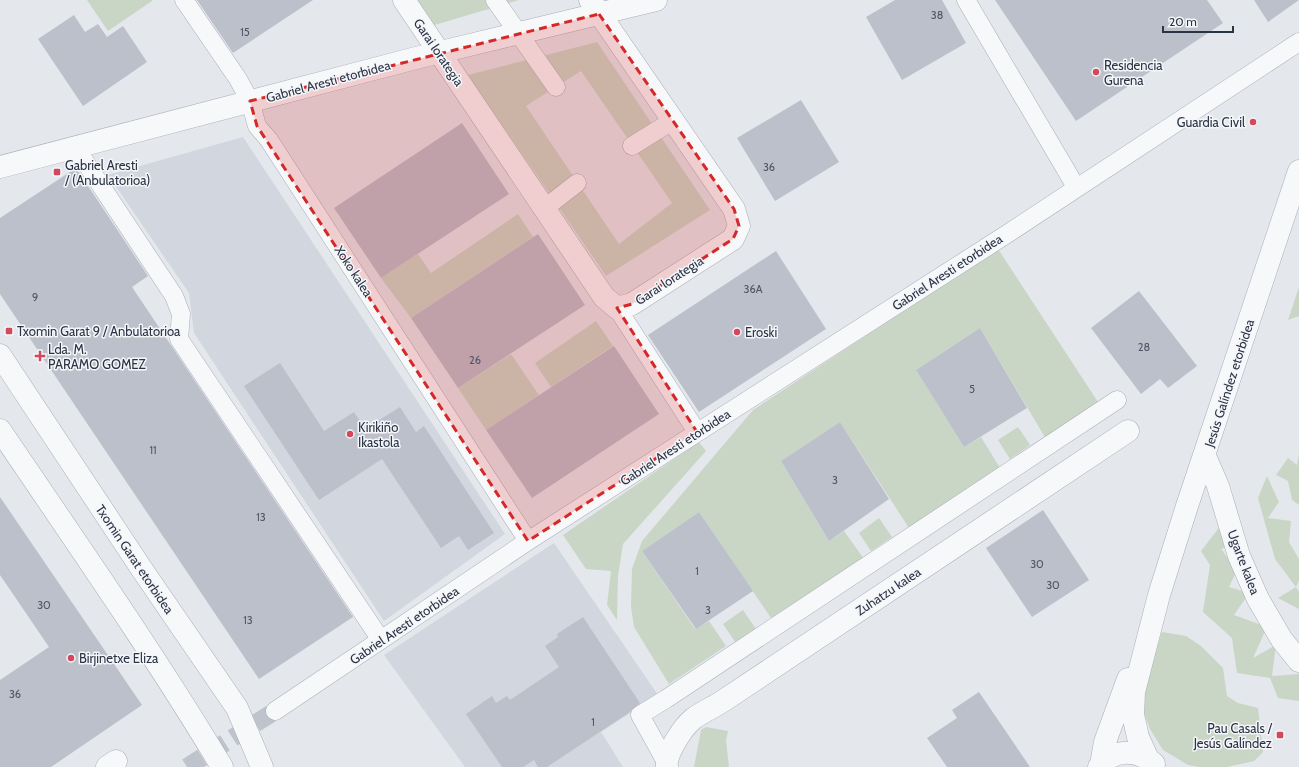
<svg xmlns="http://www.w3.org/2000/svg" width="1299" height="767" font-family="Cabin,sans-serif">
	<rect width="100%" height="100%" fill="#e4e7ec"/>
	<path fill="#d2d6de" d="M 243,137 L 505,534 L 384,621 L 194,333 L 189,293 L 108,175 Z
		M 554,543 L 658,695 L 601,732 L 623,767 L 465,767 L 384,655 Z"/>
	<path fill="#c9d6c5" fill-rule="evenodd" d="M 87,0 L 152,0 L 152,1 L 108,31 Z
		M 414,0 L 519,0 L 431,26 Z
		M 597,42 L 710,210 L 606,276 L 468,75 ZM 581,71 L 672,203 L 619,244 L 526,106 Z
		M 518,214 L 533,237 L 411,318 L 381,278 L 418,254 L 431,273 Z
		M 998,249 L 1098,402 L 1046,439 L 980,328 L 916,370 L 964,447 L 981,437 L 1000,468 L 909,528 L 840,422 L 781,461 L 829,541 L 844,531 L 864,559 L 771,618 L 699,512 L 642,551 L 695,629 L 709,621 L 726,646 L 669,684 L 634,627 L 631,607 L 632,569 L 642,541 L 753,410 Z
		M 1299,287 L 1299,316 L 1288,320 Z
		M 596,321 L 613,346 L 551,387 L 535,363 Z
		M 511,354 L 539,395 L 486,430 L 458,388 Z
		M 1018,427 L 1030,445 L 1010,459 L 998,440 Z
		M 699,442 L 706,451 L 623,544 L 618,576 L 617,620 L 607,605 L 611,571 L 586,569 L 563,535 Z
		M 1299,454 L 1299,505 L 1292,500 L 1288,481 L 1276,475 L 1288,458 L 1297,465 Z
		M 1267,476 L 1279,502 L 1268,518 L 1291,521 L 1289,542 L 1299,559 L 1299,580 L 1296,587 L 1299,592 L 1299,609 L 1278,598 L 1296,587 L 1275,559 L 1258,498 Z
		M 879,518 L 892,537 L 871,551 L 859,533 Z
		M 1222,524 L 1229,546 L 1221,549 L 1237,570 L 1229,587 L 1249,593 L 1234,615 L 1267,627 L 1253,658 L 1276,645 L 1272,676 L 1299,674 L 1299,701 L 1278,698 L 1270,678 L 1237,673 L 1232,638 L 1203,612 L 1210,565 L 1201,551 Z
		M 743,610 L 756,629 L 736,643 L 723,624 Z
		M 1162,632 L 1186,636 L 1201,646 L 1223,668 L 1227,696 L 1238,703 L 1258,708 L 1263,752 L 1254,761 L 1227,767 L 1199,767 L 1188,765 L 1163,750 L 1150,729 L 1142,707 L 1149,671 Z
		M 706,727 L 728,731 L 726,741 L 729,767 L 694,767 L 701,730 Z"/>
	<path fill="#bbc0ca" d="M 197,0 L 313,0 L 233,53 Z
		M 895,0 L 942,0 L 966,43 L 902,80 L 866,17 Z
		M 995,0 L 1207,0 L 1223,23 L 1076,121 Z
		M 1254,0 L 1299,0 L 1268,22 Z
		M 74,15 L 85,32 L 98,24 L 107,37 L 123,26 L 147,62 L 83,106 L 38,39 Z
		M 801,100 L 839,162 L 775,201 L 737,138 Z
		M 462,123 L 509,194 L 381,278 L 334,208 Z
		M 76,168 L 148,276 L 132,287 L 353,617 L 259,679 L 0,294 L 0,218 Z
		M 538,234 L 585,305 L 458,388 L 411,318 Z
		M 776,251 L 826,329 L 699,412 L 648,335 Z
		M 1139,291 L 1197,366 L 1168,388 L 1160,379 L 1141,394 L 1091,328 Z
		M 980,328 L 1027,408 L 964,447 L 916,370 Z
		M 614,346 L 659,414 L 532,498 L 486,430 Z
		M 280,363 L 324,431 L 354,412 L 365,429 L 400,407 L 416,432 L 424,426 L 494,533 L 468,550 L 459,536 L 441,548 L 382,459 L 319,500 L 244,386 Z
		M 840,422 L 889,499 L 829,541 L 781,461 Z
		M 0,497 L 142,705 L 51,767 L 0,767 L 0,680 L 49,647 L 0,575 Z
		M 1043,510 L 1089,580 L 1032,617 L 986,548 Z
		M 699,512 L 753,591 L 696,629 L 642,551 Z
		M 583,617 L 640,703 L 630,712 L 547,767 L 538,767 L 534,760 L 523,767 L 502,767 L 466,714 L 492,696 L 496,703 L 507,696 L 510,700 L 559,667 L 545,646 L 558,637 L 557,634 Z
		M 979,692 L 1030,767 L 947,767 L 927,738 L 957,718 L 952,710 Z"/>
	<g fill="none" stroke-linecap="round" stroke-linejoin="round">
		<path stroke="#bfc3cb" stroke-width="18" stroke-dasharray="18 9" stroke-linecap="butt" d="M 187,767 L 275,711"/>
		<defs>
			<path id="pedestrian" d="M 184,0 L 238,79 L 250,101 L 257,126 L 269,140 L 528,541
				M 495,0 L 556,87
				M 966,0 L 1076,187
				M 632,146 L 672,121
				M 76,148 L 174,296 L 181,314 L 179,339 L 381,640
				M 545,208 L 577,183
				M 617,308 L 697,432
				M 275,711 L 528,541 L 1007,234 L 1299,42
				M 666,762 L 640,715 L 666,699 L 1117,400"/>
			<path id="minor" d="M 404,0 L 604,297 L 617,308 L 632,304 L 733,239 L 739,226 L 734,209 L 590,0
				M 0,167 L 416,58 L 656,0
				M 0,355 L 143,571 L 237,708 L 262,767
				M 0,430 C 75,541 153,652 222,767
				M 1205,456 L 1218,486 L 1239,556 L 1258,599 L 1282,640 L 1299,661
				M 1147,757 L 1138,737 L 1133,715 L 1134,692 L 1159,595 L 1187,506 L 1299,171
				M 1101,765 L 1105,742 L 1128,679
				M 107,767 L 116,761
				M 667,767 C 665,754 683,727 693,719 C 702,712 714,707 723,701 L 1128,431
				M 1099,767 C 1114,748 1138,749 1154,764"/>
		</defs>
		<use href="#pedestrian" stroke="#a9aeb7" stroke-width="19"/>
		<use href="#minor" stroke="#a9aeb7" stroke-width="23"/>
		<use href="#pedestrian" stroke="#f7f8fa" stroke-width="18"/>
		<use href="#minor" stroke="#f7f8fa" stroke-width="22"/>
	</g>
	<path fill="#d62828" fill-opacity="0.2" stroke="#d62828" stroke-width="3" stroke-dasharray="8 5" stroke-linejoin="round" d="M 599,14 L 734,209 L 739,226 L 733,239 L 632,304 L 617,308 L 697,432 L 528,541 L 257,126 L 250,101 Z"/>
	<g fill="#d1495b" stroke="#f4f6f9" stroke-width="1.5">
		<circle cx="1096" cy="72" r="4"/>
		<circle cx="1253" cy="122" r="4"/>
		<rect x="53" y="168" width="8" height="8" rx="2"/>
		<rect x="5" y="327" width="8" height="8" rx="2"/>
		<circle cx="737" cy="332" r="4"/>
		<path d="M38 350h4v4h4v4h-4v4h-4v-4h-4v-4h4z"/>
		<circle cx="350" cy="434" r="4"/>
		<circle cx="71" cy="658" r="4"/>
		<rect x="1276" y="731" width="8" height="8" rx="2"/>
	</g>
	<g text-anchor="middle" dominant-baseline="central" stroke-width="3" stroke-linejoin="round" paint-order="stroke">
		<g font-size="11" fill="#4f5766">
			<text x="937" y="15">38</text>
			<text x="245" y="32">15</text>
			<text x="769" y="167">36</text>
			<text x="753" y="289">36A</text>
			<text x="35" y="297">9</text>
			<text x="1144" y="347">28</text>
			<text x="475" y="360">26</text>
			<text x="972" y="389">5</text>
			<text x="153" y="450">11</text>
			<text x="835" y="480">3</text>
			<text x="261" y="517">13</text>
			<text x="1037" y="564">30</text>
			<text x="697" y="571">1</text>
			<text x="1053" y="585">30</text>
			<text x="44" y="605">30</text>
			<text x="708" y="610">3</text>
			<text x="248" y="620">13</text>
			<text x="15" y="694">36</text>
			<text x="593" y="722">1</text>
		</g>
		<g font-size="13" fill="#2b3445" stroke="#f4f6f9">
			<text transform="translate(439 52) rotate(56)">Garai lorategia</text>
			<text transform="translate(328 81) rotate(-15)">Gabriel Aresti etorbidea</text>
			<text transform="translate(354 271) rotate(57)">Xoko kalea</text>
			<text transform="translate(947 272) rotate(-33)">Gabriel Aresti etorbidea</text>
			<text transform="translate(669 280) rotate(-33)">Garai lorategia</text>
			<text transform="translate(1229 383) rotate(-72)">Jesús Galíndez etorbidea</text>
			<text transform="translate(675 447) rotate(-33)">Gabriel Aresti etorbidea</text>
			<text transform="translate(135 559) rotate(56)">Txomin Garat etorbidea</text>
			<text transform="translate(1244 562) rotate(69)">Ugarte kalea</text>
			<text transform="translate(888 591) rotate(-34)">Zuhatzu kalea</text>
			<text transform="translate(404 625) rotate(-34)">Gabriel Aresti etorbidea</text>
		</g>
		<g font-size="13" fill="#2b3445" stroke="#f4f6f9" text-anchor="start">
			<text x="1104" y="65">Residencia<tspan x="1104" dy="15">Gurena</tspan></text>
			<text x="1245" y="122" text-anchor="end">Guardia Civil</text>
			<text x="65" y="165">Gabriel Aresti<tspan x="65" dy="15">/ (Anbulatorioa)</tspan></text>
			<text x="17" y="331">Txomin Garat 9 / Anbulatorioa</text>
			<text x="745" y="332">Eroski</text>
			<text x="48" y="349">Lda. M.<tspan x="48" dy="15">PARAMO GOMEZ</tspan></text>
			<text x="358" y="427">Kirikiño<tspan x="358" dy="15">Ikastola</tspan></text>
			<text x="79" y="658">Birjinetxe Eliza</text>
			<text x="1272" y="728" text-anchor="end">Pau Casals /<tspan x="1272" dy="15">Jesús Galíndez</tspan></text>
		</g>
	</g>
	<path d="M1163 26v6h70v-6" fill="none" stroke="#2b3445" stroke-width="2"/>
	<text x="1169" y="26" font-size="12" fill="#2b3445" stroke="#f4f6f9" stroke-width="3" paint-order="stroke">20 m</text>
</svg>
